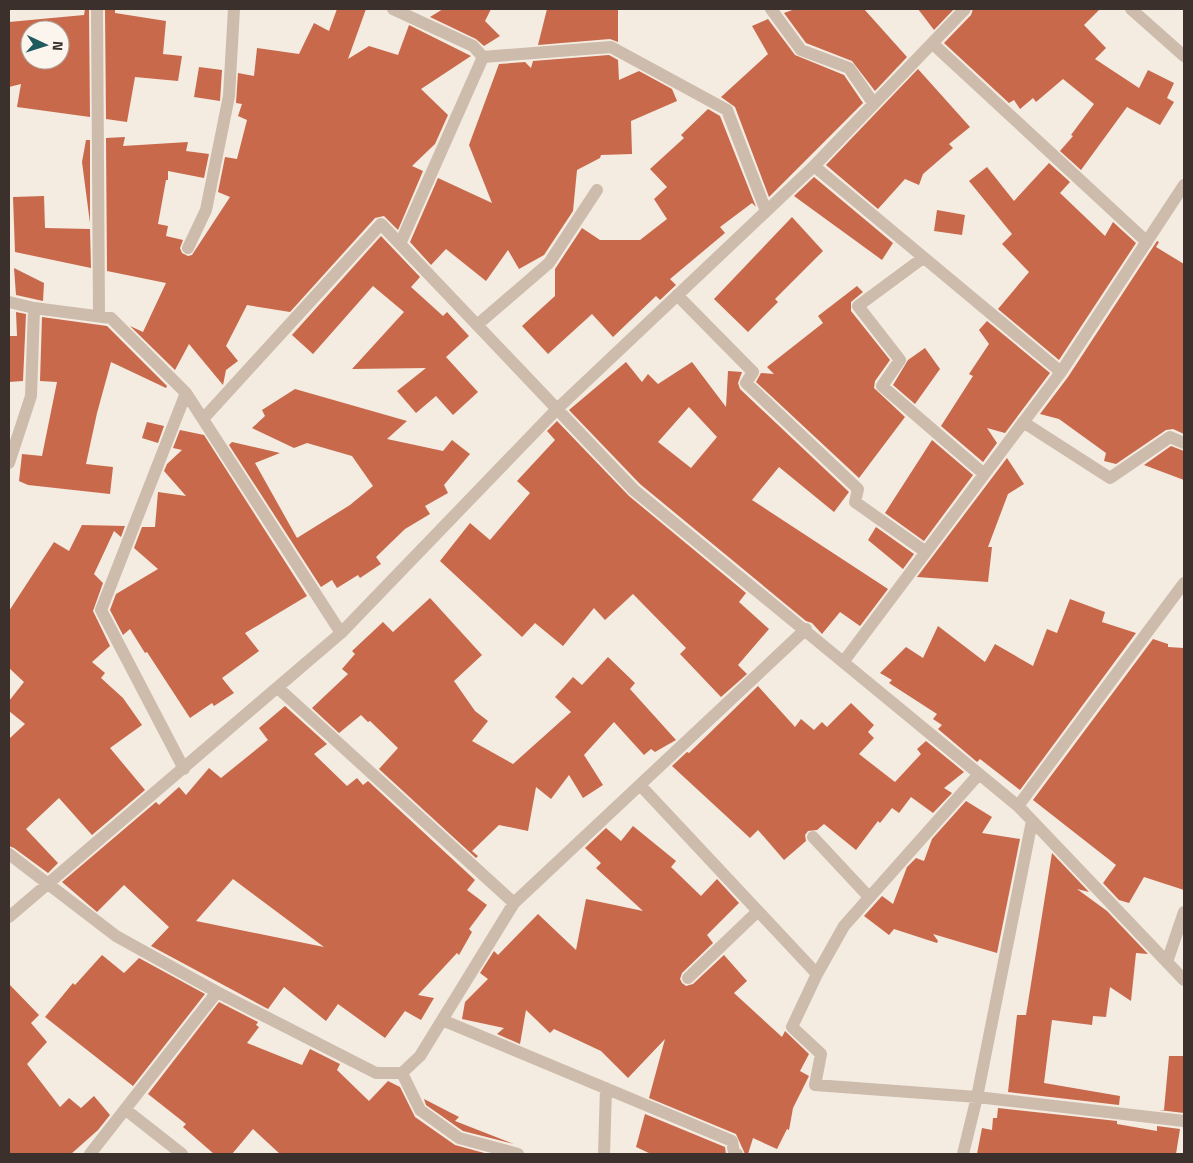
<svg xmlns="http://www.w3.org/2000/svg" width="1193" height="1163" font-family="'Titillium Web',sans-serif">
	<rect width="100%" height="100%" fill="#f4ebe1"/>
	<path fill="#c8694b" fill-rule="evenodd" d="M 85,9 L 89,9 L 90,117 L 17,107 L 21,84 L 9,87 L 9,22 L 84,15 ZM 30,30 L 60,30 L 60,60 L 30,60 Z
		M 105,9 L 115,9 L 115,13 L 166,21 L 163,54 L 182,56 L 178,81 L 135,77 L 127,122 L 106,119 Z
		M 337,9 L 366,9 L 348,59 L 369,46 L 398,55 L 409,25 L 471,56 L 421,89 L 448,115 L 435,144 L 412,166 L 423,171 L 398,230 L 384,216 L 375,218 L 290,312 L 247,305 L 226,346 L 238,361 L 226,370 L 223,385 L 189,344 L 175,370 L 130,326 L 143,332 L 166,283 L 107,271 L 106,138 L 125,137 L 123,146 L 188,142 L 186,151 L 209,154 L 204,178 L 168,171 L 168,180 L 166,180 L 158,224 L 168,226 L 166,236 L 183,240 L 180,248 L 182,253 L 188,256 L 192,255 L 230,197 L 218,192 L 225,157 L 237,159 L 247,120 L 238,116 L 242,104 L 236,103 L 238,73 L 254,76 L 257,48 L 299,54 L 314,23 L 329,31 Z
		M 443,9 L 491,9 L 485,21 L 500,36 L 484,46 L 476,39 L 430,17 Z
		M 547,9 L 618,9 L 618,42 L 610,39 L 538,45 Z
		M 795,9 L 864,9 L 907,57 L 875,91 L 852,61 L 806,43 L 784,13 Z
		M 918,9 L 954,9 L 934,30 Z
		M 973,9 L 1100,9 L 1084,25 L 1106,48 L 1095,59 L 1139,88 L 1148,70 L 1174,83 L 1167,98 L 1174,102 L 1160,125 L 1127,107 L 1081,170 L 1060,151 L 1073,136 L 1071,135 L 1094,104 L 1063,79 L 1036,102 L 1033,98 L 1020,109 L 1014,100 L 1009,103 L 944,43 L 971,15 Z
		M 768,19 L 795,55 L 844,75 L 863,103 L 769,197 L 735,107 L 721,97 L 768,54 L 752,26 Z
		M 609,55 L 618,60 L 619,80 L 639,71 L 672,89 L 677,101 L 631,121 L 632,154 L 601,155 L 600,158 L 577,170 L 573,211 L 544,255 L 519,269 L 508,250 L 486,281 L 446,249 L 431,265 L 410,242 L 438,178 L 492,203 L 469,145 L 499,64 L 525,62 L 531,68 L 533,61 Z
		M 199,67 L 222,70 L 220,101 L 194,97 Z
		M 918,69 L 970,127 L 949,144 L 953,148 L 923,174 L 919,185 L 905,179 L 878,209 L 826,165 Z
		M 708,109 L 720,116 L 756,207 L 752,203 L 720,227 L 725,233 L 670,279 L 676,285 L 660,300 L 656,296 L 613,337 L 592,314 L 548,354 L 522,326 L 555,296 L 555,269 L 582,228 L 600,240 L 640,240 L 667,219 L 654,199 L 667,187 L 650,169 L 684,138 L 681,135 Z
		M 86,140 L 90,140 L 90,223 L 82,162 Z
		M 1049,163 L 1070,182 L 1060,193 L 1105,236 L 1113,222 L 1136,243 L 1059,360 L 998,309 L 1029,272 L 1002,244 L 1012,234 L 969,181 L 987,167 L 1014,201 Z
		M 814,177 L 893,243 L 882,260 L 794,196 Z
		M 44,196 L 45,228 L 90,229 L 91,268 L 15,252 L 13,197 Z
		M 937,210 L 965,215 L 962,235 L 934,231 Z
		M 792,217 L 823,251 L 775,299 L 778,302 L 748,332 L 714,299 Z
		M 381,236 L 420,277 L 411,287 L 443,316 L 447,312 L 469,336 L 446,357 L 478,392 L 453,415 L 436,396 L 416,413 L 397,391 L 426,368 L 352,369 L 404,312 L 373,286 L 313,354 L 292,335 Z
		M 1157,241 L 1159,242 L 1156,247 L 1184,264 L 1184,434 L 1173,429 L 1166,430 L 1116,464 L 1104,461 L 1106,453 L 1059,419 L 1040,414 L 1068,377 Z
		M 14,268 L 44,283 L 43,301 L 16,295 Z
		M 857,286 L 863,292 L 851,302 L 851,311 L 890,360 L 875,381 L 874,388 L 905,417 L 859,478 L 756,382 L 761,373 L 774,374 L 767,367 L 823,323 L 818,316 Z
		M 16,312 L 26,314 L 23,381 L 9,382 L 9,336 L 17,336 Z
		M 42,317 L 107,326 L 167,386 L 166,388 L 111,362 L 97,413 L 86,464 L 113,467 L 110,494 L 28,485 L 19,481 L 22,454 L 42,456 L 57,382 L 40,381 Z
		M 987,321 L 1050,373 L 1005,433 L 987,428 L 997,443 L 983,462 L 941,426 L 973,376 L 969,374 L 989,344 L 979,330 Z
		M 925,348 L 940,369 L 915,404 L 893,385 L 908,360 Z
		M 626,362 L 642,382 L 648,374 L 658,384 L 692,362 L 726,407 L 728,371 L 742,372 L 738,383 L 740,389 L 849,492 L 834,512 L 779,467 L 752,500 L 888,589 L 860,626 L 840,612 L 822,634 L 812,623 L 806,621 L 640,484 L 569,410 ZM 689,407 L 717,437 L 691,468 L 658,442 Z
		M 295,389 L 407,421 L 387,439 L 443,451 L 452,440 L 470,454 L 444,485 L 448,493 L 425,506 L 430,514 L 405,529 L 376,557 L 381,564 L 360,578 L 358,575 L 337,588 L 332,580 L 321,587 L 229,445 L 232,442 L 280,453 L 255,463 L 297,538 L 350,505 L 373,486 L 352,456 L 307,443 L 294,448 L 252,428 L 265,416 L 262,410 Z
		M 557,421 L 629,496 L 746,593 L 739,602 L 769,629 L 738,665 L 747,674 L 721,697 L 680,654 L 686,648 L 633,594 L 605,620 L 594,608 L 563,646 L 535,623 L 522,637 L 440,561 L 470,523 L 490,540 L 530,493 L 517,481 L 555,440 L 547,431 Z
		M 147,422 L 164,426 L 158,443 L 142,438 Z
		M 180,430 L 204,435 L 307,596 L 245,633 L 259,651 L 222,678 L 234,693 L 214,706 L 212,703 L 190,718 L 147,652 L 145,653 L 130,629 L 123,635 L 110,610 L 116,594 L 158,569 L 134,548 L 142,527 L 155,527 L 158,492 L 186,496 L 164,471 L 167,464 L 182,450 L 173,448 Z
		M 932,440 L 973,475 L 924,541 L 885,513 Z
		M 1171,446 L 1184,451 L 1184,480 L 1144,465 Z
		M 1007,458 L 1024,484 L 1008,494 L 988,547 L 992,547 L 988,582 L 917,577 Z
		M 82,525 L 125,526 L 121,537 L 114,531 L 94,574 L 103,583 L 93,611 L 110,646 L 92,662 L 105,673 L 101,678 L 123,698 L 142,725 L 110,748 L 145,790 L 92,835 L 59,798 L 26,829 L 58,863 L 48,873 L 14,848 L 9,846 L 9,739 L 25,724 L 9,711 L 9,701 L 24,682 L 9,668 L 9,611 L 54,542 L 69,551 Z
		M 876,527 L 914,554 L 903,569 L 868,540 Z
		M 430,598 L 482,655 L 454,681 L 475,711 L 488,721 L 472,741 L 513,764 L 571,712 L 555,697 L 573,677 L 582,685 L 608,657 L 635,683 L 630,689 L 676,740 L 655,752 L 651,749 L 644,755 L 614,722 L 584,755 L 603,785 L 583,798 L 569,775 L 551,799 L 536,787 L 528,831 L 499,825 L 472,851 L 478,856 L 476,858 L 379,769 L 398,748 L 370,721 L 368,722 L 361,715 L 339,733 L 312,708 L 348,674 L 342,669 L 355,654 L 352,651 L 383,622 L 393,632 Z
		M 1070,599 L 1105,612 L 1102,622 L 1136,633 L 1020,790 L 980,759 L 977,762 L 938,729 L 942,725 L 933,719 L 937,714 L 889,683 L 892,680 L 880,673 L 906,647 L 923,658 L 938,626 L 985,662 L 995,644 L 1033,666 L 1047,629 L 1057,633 Z
		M 1153,639 L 1168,644 L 1168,647 L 1184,648 L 1184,890 L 1144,877 L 1129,903 L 1119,900 L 1103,883 L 1116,865 L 1033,800 Z
		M 758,686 L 795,727 L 801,719 L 814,730 L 822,722 L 827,727 L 851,703 L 874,725 L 868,732 L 874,738 L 859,754 L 895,782 L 921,754 L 917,749 L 926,741 L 964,772 L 944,788 L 952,793 L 933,813 L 911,797 L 899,813 L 892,808 L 880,823 L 878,821 L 856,850 L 824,824 L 817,830 L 808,831 L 805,835 L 806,841 L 784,860 L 758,830 L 750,838 L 672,766 L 687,752 L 689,753 Z
		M 285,706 L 327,744 L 314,754 L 347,786 L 357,778 L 363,785 L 368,781 L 475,880 L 467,890 L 487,905 L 469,929 L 472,932 L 459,955 L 457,953 L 418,995 L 434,998 L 421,1020 L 405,1011 L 385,1038 L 338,1004 L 326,1021 L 284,987 L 268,1009 L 151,946 L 169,927 L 124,885 L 97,912 L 62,882 L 156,802 L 159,805 L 179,787 L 186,795 L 209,768 L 221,778 L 268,740 L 259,728 ZM 233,879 L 324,947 L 196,921 Z
		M 966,801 L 992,817 L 982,833 L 1020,839 L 997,953 L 933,934 L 938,941 L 937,943 L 894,929 L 889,935 L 864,916 L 882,896 L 893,904 L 907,867 L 916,858 L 924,861 L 932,839 Z
		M 633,826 L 676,861 L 671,867 L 701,896 L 717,879 L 739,903 L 707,935 L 713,943 L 682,973 L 680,979 L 682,983 L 686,986 L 693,984 L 724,955 L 747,981 L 734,993 L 782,1037 L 785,1031 L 809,1054 L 800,1071 L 809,1076 L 793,1108 L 789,1130 L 787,1129 L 777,1149 L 753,1138 L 748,1154 L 745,1154 L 736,1134 L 649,1098 L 665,1039 L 628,1078 L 601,1051 L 554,1029 L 550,1033 L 526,1010 L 520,1044 L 497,1034 L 504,1028 L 462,1019 L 465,1002 L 488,979 L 480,973 L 494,951 L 498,955 L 538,914 L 576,950 L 586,899 L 643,911 L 596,868 L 601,863 L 585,848 L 606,828 L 621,841 Z
		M 1052,853 L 1089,892 L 1077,889 L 1107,911 L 1148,954 L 1136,953 L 1131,1001 L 1110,987 L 1106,1017 L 1093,1016 L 1092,1025 L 1052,1020 L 1044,1083 L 1120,1096 L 1119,1105 L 1008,1092 L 1017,1015 L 1026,1015 Z
		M 102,955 L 124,973 L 139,958 L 205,994 L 133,1086 L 45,1017 L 73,983 L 75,985 Z
		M 9,984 L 39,1015 L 31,1023 L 47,1042 L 27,1064 L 60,1107 L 69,1098 L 81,1108 L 94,1096 L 110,1115 L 98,1130 L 71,1154 L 9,1154 Z
		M 219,1002 L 258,1022 L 256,1025 L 259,1027 L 247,1043 L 302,1065 L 310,1049 L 340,1064 L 337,1070 L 369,1101 L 388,1081 L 400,1087 L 415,1117 L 455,1145 L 488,1154 L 280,1154 L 253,1129 L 232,1154 L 214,1154 L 183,1127 L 186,1124 L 148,1094 Z
		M 1169,1056 L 1184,1056 L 1184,1113 L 1159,1110 L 1164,1110 Z
		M 424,1099 L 459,1117 L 455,1121 L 514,1144 L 463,1131 L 426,1105 Z
		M 998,1108 L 1117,1121 L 1117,1124 L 1157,1131 L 1157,1126 L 1180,1129 L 1176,1154 L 977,1154 L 982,1128 L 992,1130 L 993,1118 L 997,1118 Z
		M 645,1114 L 725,1147 L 726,1154 L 651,1154 L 636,1147 Z"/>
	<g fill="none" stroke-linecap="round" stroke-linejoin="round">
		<path stroke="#cdbbac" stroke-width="12" d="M 97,9 L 99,315
			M 393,9 L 473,46 L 483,57
			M 771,9 L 801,50 L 849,68 L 874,104
			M 1131,9 L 1184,56
			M 932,43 L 1147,242
			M 483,57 L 611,47 L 727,110 L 766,211
			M 814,166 L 1061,372
			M 400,244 L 483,57
			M 188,248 L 206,210 L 229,96 L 234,9
			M 923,258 L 858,306 L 900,360 L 882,386 L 984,474
			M 677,295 L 753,372 L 746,383 L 858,489 L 855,502 L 926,552
			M 9,302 L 34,308 L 111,318 L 186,393 L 341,633
			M 477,325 L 549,263 L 597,190
			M 203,419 L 381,224 L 634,490 L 1018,806 L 1184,980
			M 1023,422 L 1110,478 L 1170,437 L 1184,443
			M 9,463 L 31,396 L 34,308
			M 844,661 L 1061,372 L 1184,185
			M 278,688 L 514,903
			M 184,769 L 101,610 L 186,393
			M 640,785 L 817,974 L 844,926 L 979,774
			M 1018,806 L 1184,583
			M 813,837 L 869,897
			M 9,854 L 116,936 L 217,992 L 376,1073 L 402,1073 L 420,1056 L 514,903 L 806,629
			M 9,917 L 341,633 L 557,409 L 814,166 L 965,9
			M 1167,962 L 1184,912
			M 817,974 L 792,1027 L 821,1054 L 815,1085 L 977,1097 L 1184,1121
			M 688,978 L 758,911
			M 442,1020 L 732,1141 L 734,1153 L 737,1154
			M 402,1073 L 420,1110 L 459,1138 L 518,1154
			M 126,1110 L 182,1154
			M 90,1154 L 217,992
			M 604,1154 L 606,1088
			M 963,1154 L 977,1097 L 1032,821"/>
	</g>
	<rect width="1193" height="1163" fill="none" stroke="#3b302b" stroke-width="20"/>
	<g transform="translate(45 45) rotate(94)"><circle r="24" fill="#fbf5ee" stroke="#aea6a0"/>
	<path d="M0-4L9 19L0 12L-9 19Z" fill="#1f5a5e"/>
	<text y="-8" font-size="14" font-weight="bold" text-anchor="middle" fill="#3b302b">N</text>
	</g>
</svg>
